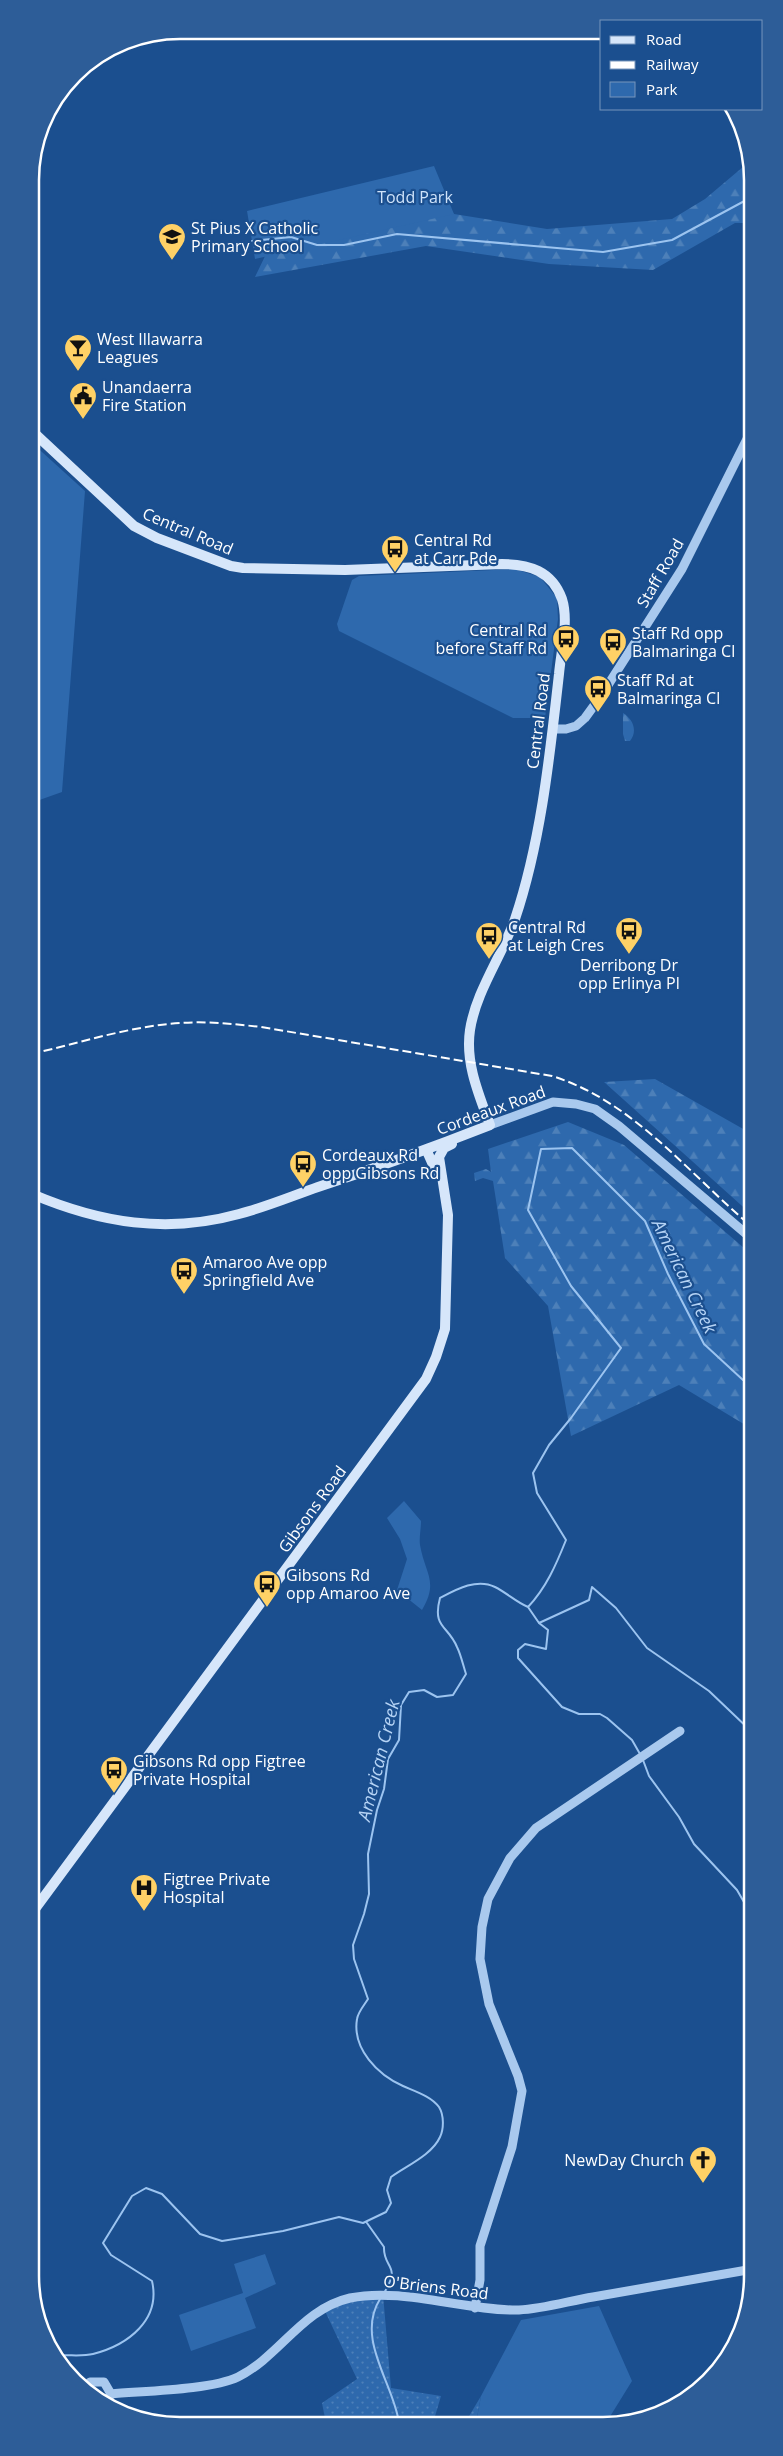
<svg xmlns="http://www.w3.org/2000/svg" width="783" height="2456" font-family="'Open Sans',sans-serif">
	<defs>
		<pattern id="grass-dots" width="8" height="8" patternUnits="userSpaceOnUse" patternTransform="scale(1.25)"><rect width="8" height="8" fill="#2e69ad"/><path d="M2 2h.1M6 6h.1" fill="none" stroke="#4d80b9" stroke-width="1.8" stroke-linecap="round"/></pattern>
		<pattern id="forest-firs" width="22" height="20" patternUnits="userSpaceOnUse" patternTransform="scale(1.25)"><rect width="22" height="20" fill="#2e69ad"/><path d="M5 1l3.5 6h-7zM16 11l3.5 6h-7z" fill="#4d80b9"/></pattern>
	</defs>
	<rect width="100%" height="100%" fill="#1b4f8f"/>
	<path fill="url(#grass-dots)" d="M 383,2294 L 391,2388 L 441,2396 L 433,2423 L 326,2423 L 322,2403 L 357,2379 L 324,2309 Z
		M 481,2396 L 476,2423 L 465,2423 Z"/>
	<path fill="url(#forest-firs)" d="M 750,161 L 750,223 L 735,223 L 653,270 L 549,264 L 426,246 L 255,277 L 280,225 L 404,183 L 454,214 L 547,229 L 672,219 L 705,199 Z
		M 623,713 C 633,719 638,731 630,741 L 625,741 L 623,734 Z
		M 655,1079 L 745,1130 L 751,1143 L 751,1214 L 604,1082 Z
		M 568,1122 L 624,1145 L 751,1254 L 752,1429 L 679,1385 L 571,1436 L 548,1306 L 505,1258 L 493,1181 L 483,1178 L 475,1181 L 474,1173 L 486,1169 L 491,1172 L 488,1149 Z"/>
	<path fill="#2e69ad" d="M 434,166 L 454,214 L 255,259 L 247,211 Z
		M 31,442 L 85,491 L 62,792 L 31,803 Z
		M 515,569 L 540,577 L 557,598 L 558,619 L 545,718 L 513,718 L 339,631 L 337,624 L 352,580 L 359,576 Z
		M 404,1501 L 421,1521 C 421,1529 419,1538 420,1545 C 425,1574 439,1581 422,1610 L 397,1590 L 407,1559 L 400,1539 L 387,1518 Z
		M 265,2254 L 276,2284 L 245,2298 L 256,2328 L 191,2351 L 179,2315 L 243,2293 L 234,2264 Z
		M 599,2306 L 632,2381 L 606,2423 L 476,2423 L 481,2396 L 521,2320 Z"/>
	<g fill="none" stroke-linecap="round" stroke-linejoin="round">
		<path stroke="#9cc4f0" stroke-width="2" d="M 252,241 L 291,237 L 317,245 L 344,245 L 397,234 L 603,252 L 672,240 L 750,198
			M 528,1607 L 539,1623 L 548,1630 L 546,1649 L 525,1644 L 518,1650 L 518,1658 L 562,1707 L 579,1714 L 600,1714 L 607,1718 L 632,1740 L 640,1754
			M 539,1623 L 589,1600 L 592,1587 L 616,1608 L 647,1648 L 709,1691 L 752,1732
			M 643,1760 L 649,1776 L 679,1817 L 694,1844 L 737,1890 L 752,1916
			M 367,2223 L 384,2247 C 383,2269 402,2264 384,2293
			M 380,2299 C 355,2339 394,2384 399,2423
			M 54,2356 C 66,2354 81,2357 93,2354 C 128,2345 161,2320 152,2281 L 111,2255 L 103,2243 L 132,2196 L 146,2188 L 162,2194 L 200,2234 L 222,2241 L 283,2231 L 339,2217 L 363,2223 L 386,2212 L 391,2203 L 387,2190 L 391,2177 C 406,2166 432,2155 440,2137 C 444,2129 444,2115 439,2107 C 431,2096 414,2091 403,2086 C 378,2075 352,2049 357,2019 C 358,2012 365,2004 368,1999 L 354,1959 L 353,1945 L 364,1914 L 369,1894 L 368,1854 L 377,1810 L 384,1789 L 388,1759 L 399,1740 L 401,1705 L 409,1692 L 424,1690 L 437,1697 L 453,1695 L 466,1674 C 463,1665 461,1655 457,1647 C 448,1625 432,1628 440,1598 C 457,1589 477,1578 495,1587 C 507,1593 516,1602 528,1607 C 546,1588 556,1565 566,1540 L 537,1493 L 533,1473 L 549,1445 L 571,1418 L 621,1348 L 571,1286 L 528,1210 L 541,1149 L 572,1148 L 645,1221 L 668,1274 L 704,1344 L 743,1380 L 752,1381"/>
		<path stroke="#a9c9ee" stroke-width="9" d="M 553,729 L 566,729 L 576,726 L 585,718 L 601,696 L 682,569 L 751,431
			M 490,1125 L 553,1102 L 576,1104 L 595,1109 L 619,1126 L 751,1238
			M 475,2308 L 480,2280 L 480,2246 L 512,2147 L 522,2091 L 518,2076 L 489,2004 L 480,1959 L 482,1927 L 488,1899 L 510,1858 L 536,1828 L 680,1731
			M 84,2389 L 90,2382 L 104,2382 L 111,2394 L 105,2405
			M 111,2394 C 143,2391 211,2390 238,2377 C 280,2356 302,2309 350,2298 C 402,2287 464,2311 519,2310 C 543,2309 569,2301 593,2297 C 646,2288 699,2278 753,2269"/>
		<path stroke="#d6e6fa" stroke-width="10" d="M 31,430 L 134,526 L 157,538 L 231,566 L 243,568 L 345,570 L 502,564 C 529,564 552,571 562,599 C 569,621 561,651 559,674 C 550,754 541,842 515,919 C 502,956 476,991 470,1030 C 465,1063 479,1095 490,1125 C 434,1147 376,1168 318,1187 C 292,1196 266,1207 239,1214 C 167,1234 100,1223 32,1194
			M 426,1149 L 438,1176
			M 32,1913 L 426,1379 L 436,1357 L 445,1329 L 448,1215 L 439,1157 L 444,1148 L 452,1144"/>
		<path stroke="#fff" stroke-width="2" stroke-dasharray="9 4" stroke-linecap="butt" d="M 31,1054 C 80,1043 130,1026 181,1023 C 207,1021 234,1024 261,1027 L 552,1076 C 633,1101 688,1173 751,1226"/>
	</g>
	<defs>
		<symbol id="school-pin" viewBox="-11 -11 22 30"><path d="M0 17L-7.5 6A9.5 9.5 0 1 1 7.5 6Z" fill="#ffd166" stroke="#1b4f8f"/><path d="M0-5L7-2L0 1L-7-2ZM-4 1L0 2.5L4 1V4Q0 6-4 4Z" fill="#111"/></symbol>
		<symbol id="bar-pin" viewBox="-11 -11 22 30"><path d="M0 17L-7.5 6A9.5 9.5 0 1 1 7.5 6Z" fill="#ffd166" stroke="#1b4f8f"/><path d="M-6-5H6L.8 .8V4.5H3.5V6h-7V4.5H-.8V.8Z" fill="#111"/></symbol>
		<symbol id="civic-pin" viewBox="-11 -11 22 30"><path d="M0 17L-7.5 6A9.5 9.5 0 1 1 7.5 6Z" fill="#ffd166" stroke="#1b4f8f"/><path d="M-.6-6.5H3V-4.5H.6V-3L4-1V1h2V6H-6V1h2V-1L-.6-3ZM-1.2 2.5V6h2.4V2.5Z" fill="#111"/></symbol>
		<symbol id="bus-pin" viewBox="-11 -11 22 30"><path d="M0 17L-7.5 6A9.5 9.5 0 1 1 7.5 6Z" fill="#ffd166" stroke="#1b4f8f"/><path d="M-5-6H5V4H4V6H2V4H-2V6H-4V4H-5ZM-3.5-4V0h7V-4ZM-3.5 1.2v1.5H-2V1.2ZM2 1.2v1.5H3.5V1.2Z" fill="#111"/></symbol>
		<symbol id="hospital-pin" viewBox="-11 -11 22 30"><path d="M0 17L-7.5 6A9.5 9.5 0 1 1 7.5 6Z" fill="#ffd166" stroke="#1b4f8f"/><path d="M-5-5h3v3.5h4V-5h3V5h-3V1.5h-4V5h-3Z" fill="#111"/></symbol>
		<symbol id="church-pin" viewBox="-11 -11 22 30"><path d="M0 17L-7.5 6A9.5 9.5 0 1 1 7.5 6Z" fill="#ffd166" stroke="#1b4f8f"/><path d="M-1.2-6h2.4v3.5h3.3v2.4h-3.3V6h-2.4V-.1h-3.3v-2.4h3.3Z" fill="#111"/></symbol>
	</defs>
	<g fill-rule="evenodd">
		<use href="#school-pin" x="156" y="221" width="32" height="43"/>
		<use href="#bar-pin" x="62" y="332" width="32" height="43"/>
		<use href="#civic-pin" x="67" y="380" width="32" height="43"/>
		<use href="#bus-pin" x="379" y="533" width="32" height="43"/>
		<use href="#bus-pin" x="550" y="623" width="32" height="43"/>
		<use href="#bus-pin" x="597" y="626" width="32" height="43"/>
		<use href="#bus-pin" x="582" y="673" width="32" height="43"/>
		<use href="#bus-pin" x="613" y="915" width="32" height="43"/>
		<use href="#bus-pin" x="473" y="920" width="32" height="43"/>
		<use href="#bus-pin" x="287" y="1148" width="32" height="43"/>
		<use href="#bus-pin" x="168" y="1255" width="32" height="43"/>
		<use href="#bus-pin" x="251" y="1568" width="32" height="43"/>
		<use href="#bus-pin" x="98" y="1754" width="32" height="43"/>
		<use href="#hospital-pin" x="128" y="1872" width="32" height="43"/>
		<use href="#church-pin" x="687" y="2144" width="32" height="43"/>
	</g>
	<g text-anchor="middle" dominant-baseline="central" stroke-width="4.5" stroke-linejoin="round" paint-order="stroke">
		<g font-size="16" fill="#cfe3fa" stroke="#1b4f8f">
			<text x="415" y="197">Todd Park</text>
		</g>
		<g font-size="16" fill="#fff" stroke="#1b4f8f" text-anchor="start">
			<text x="191" y="228">St Pius X Catholic<tspan x="191" dy="18">Primary School</tspan></text>
			<text x="97" y="339">West Illawarra<tspan x="97" dy="18">Leagues</tspan></text>
			<text x="102" y="387">Unandaerra<tspan x="102" dy="18">Fire Station</tspan></text>
			<text x="414" y="540">Central Rd<tspan x="414" dy="18">at Carr Pde</tspan></text>
			<text x="547" y="630" text-anchor="end">Central Rd<tspan x="547" dy="18">before Staff Rd</tspan></text>
			<text x="632" y="633">Staff Rd opp<tspan x="632" dy="18">Balmaringa Cl</tspan></text>
			<text x="617" y="680">Staff Rd at<tspan x="617" dy="18">Balmaringa Cl</tspan></text>
			<text x="508" y="927">Central Rd<tspan x="508" dy="18">at Leigh Cres</tspan></text>
			<text x="629" y="965" text-anchor="middle">Derribong Dr<tspan x="629" dy="18">opp Erlinya Pl</tspan></text>
			<text x="322" y="1155">Cordeaux Rd<tspan x="322" dy="18">opp Gibsons Rd</tspan></text>
			<text x="203" y="1262">Amaroo Ave opp<tspan x="203" dy="18">Springfield Ave</tspan></text>
			<text x="286" y="1575">Gibsons Rd<tspan x="286" dy="18">opp Amaroo Ave</tspan></text>
			<text x="133" y="1761">Gibsons Rd opp Figtree<tspan x="133" dy="18">Private Hospital</tspan></text>
			<text x="163" y="1879">Figtree Private<tspan x="163" dy="18">Hospital</tspan></text>
			<text x="684" y="2160" text-anchor="end">NewDay Church</text>
		</g>
		<g font-size="16" fill="#fff" stroke="#1b4f8f">
			<text transform="translate(188 531) rotate(23)">Central Road</text>
			<text transform="translate(660 573) rotate(-60)">Staff Road</text>
			<text transform="translate(538 721) rotate(-83)">Central Road</text>
			<text transform="translate(491 1110) rotate(-20)">Cordeaux Road</text>
			<text transform="translate(312 1509) rotate(-54)">Gibsons Road</text>
			<text transform="translate(436 2287) rotate(7)">O'Briens Road</text>
		</g>
		<g font-size="18" font-style="italic" fill="#b5d3f5" stroke="#1b4f8f">
			<text transform="translate(685 1276) rotate(64)">American Creek</text>
			<text transform="translate(378 1760) rotate(-76)">American Creek</text>
		</g>
	</g>
	<path d="M0 0H783V2456H0ZM180 39H603A141 141 0 0 1 744 180V2276A141 141 0 0 1 603 2417H180A141 141 0 0 1 39 2276V180A141 141 0 0 1 180 39Z" fill="#2d5d98" fill-rule="evenodd"/>
	<path fill="none" stroke="#fff" stroke-width="2.5" d="M180 39H603A141 141 0 0 1 744 180V2276A141 141 0 0 1 603 2417H180A141 141 0 0 1 39 2276V180A141 141 0 0 1 180 39Z"/>
	<rect x="600" y="20" width="162" height="90" fill="#1b4f8f" stroke="#7695bc"/>
	<rect x="610" y="36" width="25" height="8" fill="#d6e6fa" stroke="#7695bc"/>
	<text x="646" y="45" font-size="15" fill="#ffffff">Road</text>
	<rect x="610" y="61" width="25" height="8" fill="#ffffff" stroke="#7695bc"/>
	<text x="646" y="70" font-size="15" fill="#ffffff">Railway</text>
	<rect x="610" y="82" width="25" height="15" fill="#2e69ad" stroke="#7695bc"/>
	<text x="646" y="95" font-size="15" fill="#ffffff">Park</text>
</svg>
